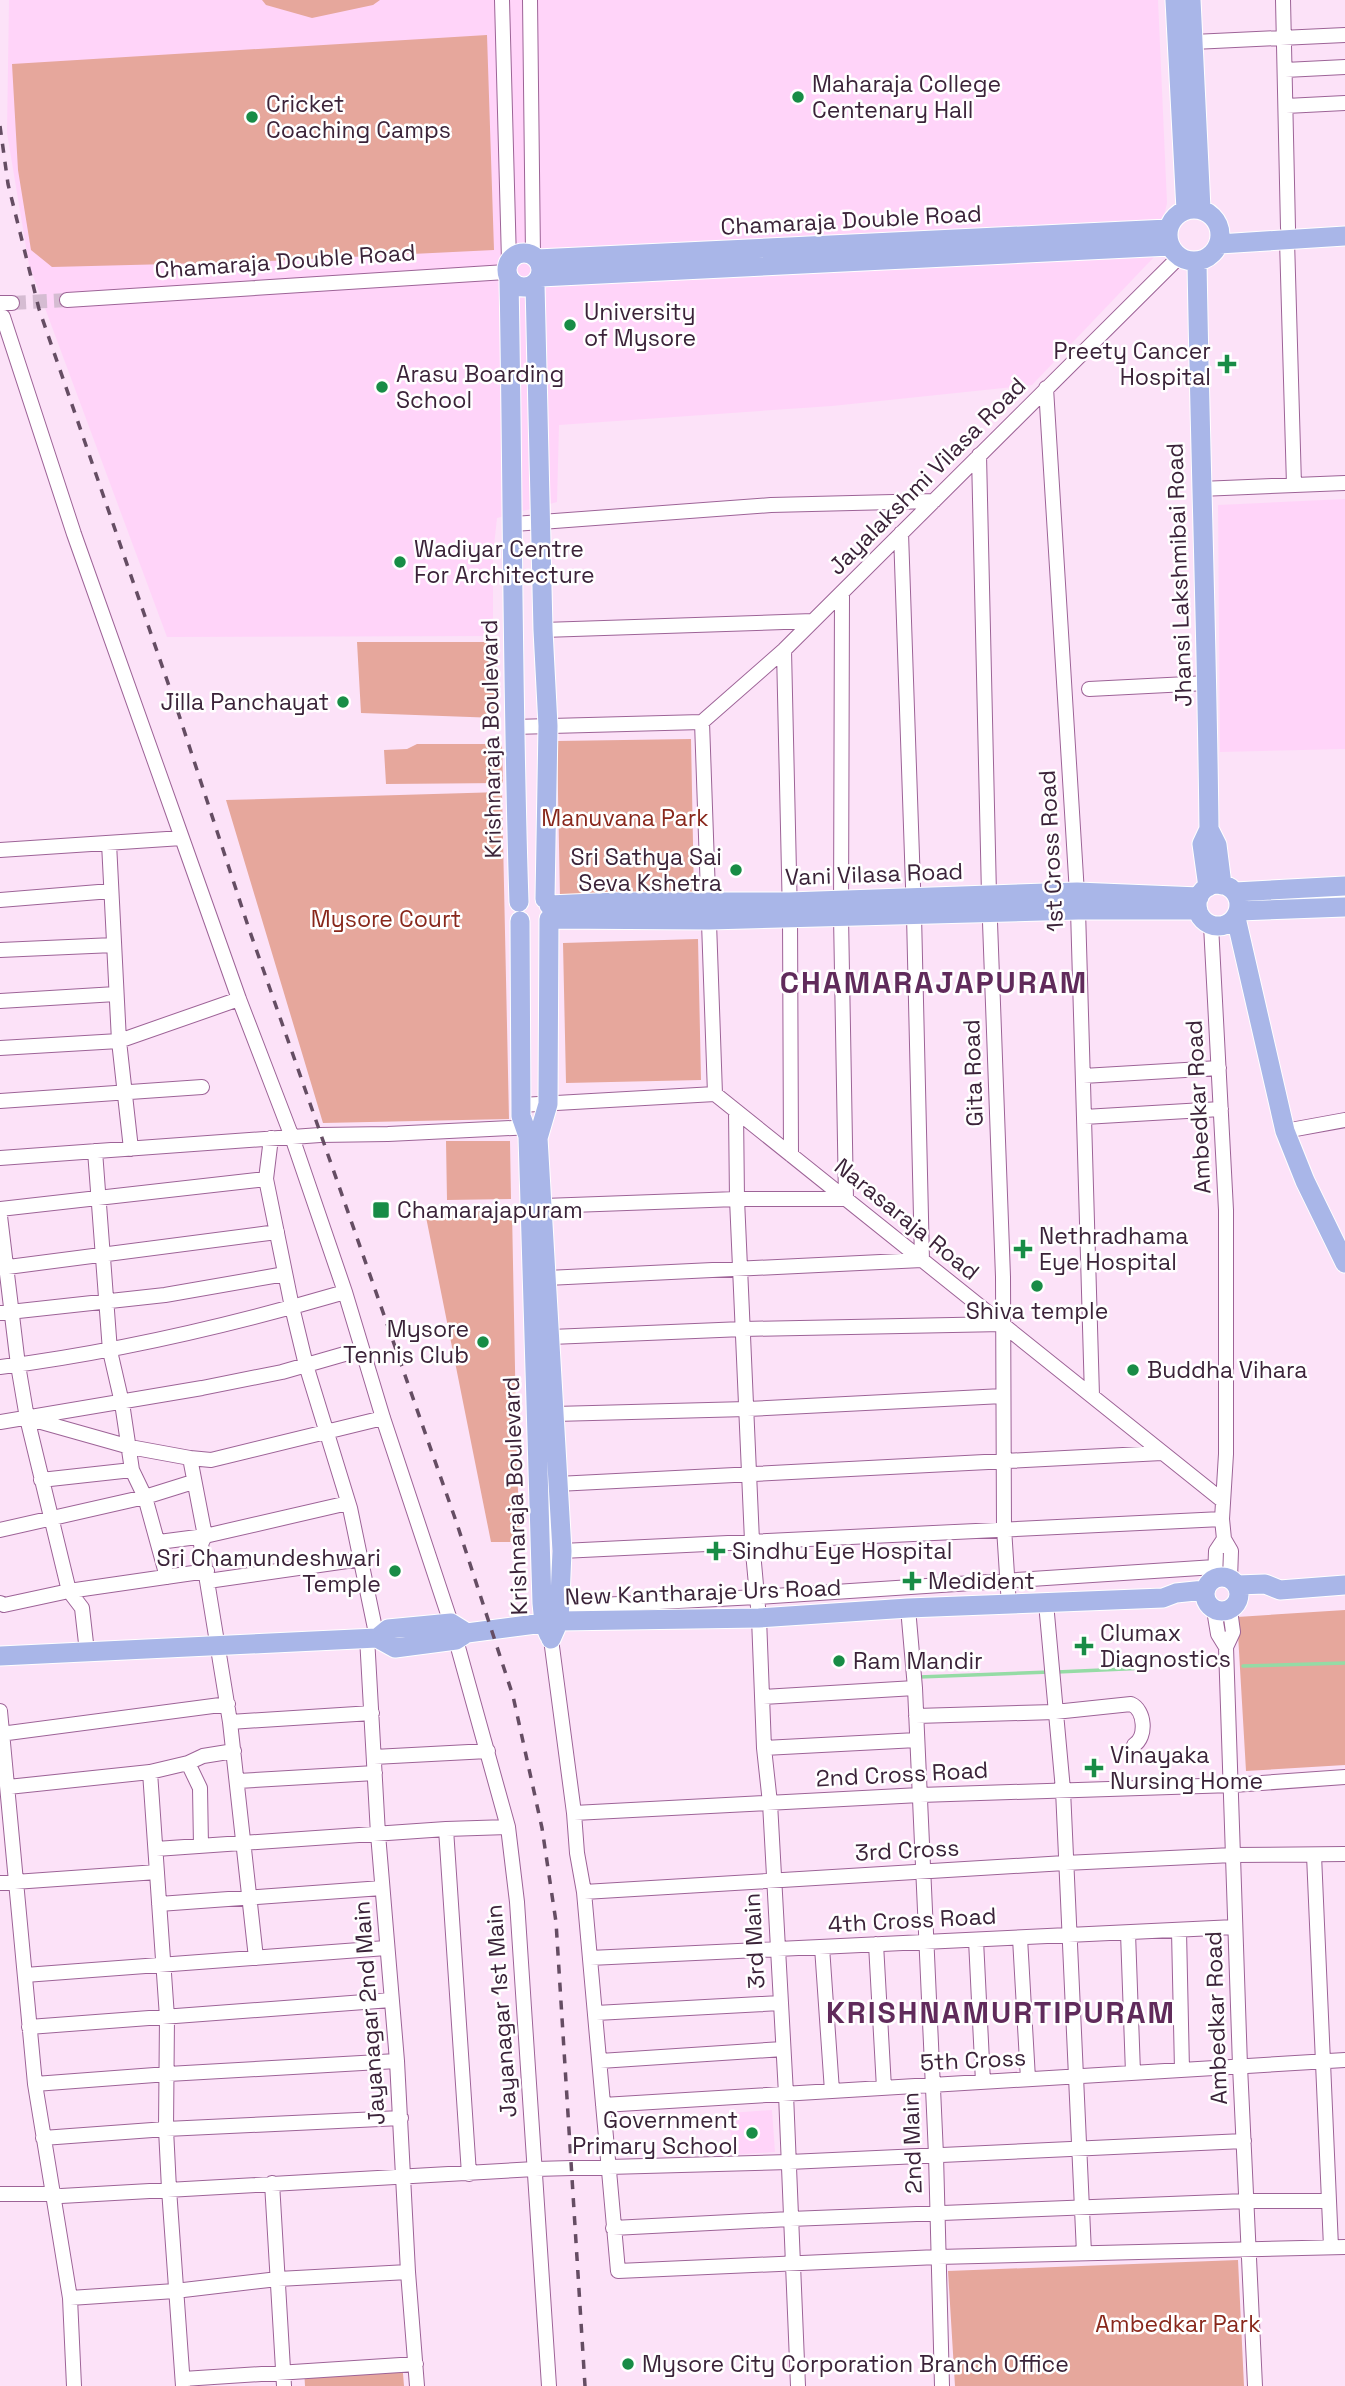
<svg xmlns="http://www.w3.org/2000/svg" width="1345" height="2386" font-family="'Space Grotesk',sans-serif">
	<rect width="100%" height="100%" fill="#fce2f8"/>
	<path fill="#ffd4f9" d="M 9,0 L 1158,0 L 1167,203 L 1155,256 L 1032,385 L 832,406 L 559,425 L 557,502 L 497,518 L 493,555 L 493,636 L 167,637 L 29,265 L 7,133 Z
		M 1345,499 L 1345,749 L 1220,752 L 1218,505 Z
		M 772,2110 L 775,2152 L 732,2155 L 729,2113 Z"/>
	<path fill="#e6a79c" d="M 262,0 L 380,0 L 373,5 L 312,18 L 266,5 Z
		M 487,35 L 494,250 L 248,262 L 52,267 L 31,250 L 18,170 L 12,64 Z
		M 357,642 L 496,642 L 497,718 L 361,713 Z
		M 691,739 L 694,895 L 560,898 L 557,741 Z
		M 417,744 L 502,744 L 503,783 L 386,784 L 384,750 L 407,749 Z
		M 502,792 L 509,1119 L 323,1123 L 226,800 Z
		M 698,939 L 701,1080 L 566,1083 L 563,943 Z
		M 446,1141 L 510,1141 L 511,1199 L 447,1200 Z
		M 512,1211 L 517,1473 L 521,1542 L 491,1542 L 425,1212 Z
		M 1345,1610 L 1345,1765 L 1246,1771 L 1237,1617 Z
		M 1238,2260 L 1244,2386 L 955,2386 L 948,2271 Z
		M 402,2361 L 404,2386 L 305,2386 L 304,2368 Z"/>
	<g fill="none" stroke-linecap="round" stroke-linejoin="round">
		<path stroke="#95dba5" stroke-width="3.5" d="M 1243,1666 L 1345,1663
			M 1057,1672 L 1147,1668
			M 919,1677 L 1050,1672"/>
		<path stroke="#d5bcd2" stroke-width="14" stroke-dasharray="14 7" stroke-linecap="butt" d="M 12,303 L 67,300"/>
		<defs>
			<path id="minor" d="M 502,0 L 509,261
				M 530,0 L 533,255
				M 1283,0 L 1288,228
				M 1193,42 L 1345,35
				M 1285,70 L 1345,67
				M 1286,106 L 1345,103
				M 1287,240 L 1294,485
				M 67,300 L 506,272
				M 0,303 L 12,303
				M 0,317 L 3,317 L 74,534 L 182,838
				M 1046,388 L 1078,910 L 1092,1396
				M 979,455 L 989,895 L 1003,1277 L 1004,1528 L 1009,1606
				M 1200,489 L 1345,483
				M 514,524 L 771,505 L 934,501
				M 543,630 L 813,621
				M 784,650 L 790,917 L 791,1155
				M 1089,689 L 1207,683
				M 702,722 L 784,650 L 1179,257
				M 702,722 L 715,1094
				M 513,727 L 702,722
				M 109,843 L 119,1041 L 131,1149
				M 0,850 L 182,838 L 239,999 L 292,1137 L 345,1292 L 383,1418 L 451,1623
				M 0,900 L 111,891
				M 1211,925 L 1226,1210 L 1226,1454 L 1222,1519 L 1224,1539 L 1231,1551 L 1230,1579
				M 0,950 L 114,945
				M 0,1001 L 116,994
				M 0,1048 L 119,1041 L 239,999
				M 1083,1076 L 1219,1068
				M 0,1101 L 202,1087
				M 521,1105 L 715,1094 L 1223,1501
				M 736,1111 L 737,1199 L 752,1541 L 759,1618 L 764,1748 L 770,1803 L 786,2094 L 798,2386
				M 1084,1117 L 1221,1109
				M 1285,1131 L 1345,1120
				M 271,1138 L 266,1179 L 292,1307 L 306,1365 L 350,1508 L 377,1638
				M 95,1151 L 110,1351 L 122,1403 L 132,1470 L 145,1497 L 167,1577
				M 0,1158 L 320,1135 L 388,1134 L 533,1127
				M 544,1206 L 737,1199 L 846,1199 L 841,916 L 842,593
				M 0,1209 L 266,1179
				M 0,1216 L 18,1365 L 27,1418 L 69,1591 L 82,1608 L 87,1652
				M 0,1268 L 277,1232
				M 547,1278 L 922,1260 L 914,915 L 901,533
				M 0,1313 L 165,1295 L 285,1274
				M 551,1337 L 743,1329 L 1003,1324
				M 0,1367 C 117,1352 232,1325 345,1292
				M 554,1414 L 747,1409 L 1003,1396
				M 27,1418 L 130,1447 L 190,1458 L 205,1536 L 201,1544 L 230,1722 L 256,1958
				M 0,1422 L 202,1388 L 282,1372 L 362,1349
				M 190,1458 L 211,1460 L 383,1418
				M 41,1480 L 132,1470
				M 557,1484 L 1162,1453
				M 0,1530 L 145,1497 L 193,1482
				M 159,1542 L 205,1536 L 348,1503
				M 562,1551 L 1222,1519
				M 1215,1578 L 1216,1551 L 1224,1539
				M 208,1581 L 361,1559
				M 0,1603 L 4,1605 L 69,1591 L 207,1571
				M 1046,1603 L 1063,1790 L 1084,2253
				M 560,1607 L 757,1597 L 1215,1567
				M 908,1608 L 915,1688 L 936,2155 L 942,2386
				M 1214,1610 L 1218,1634 L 1226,1647
				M 1230,1610 L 1233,1632 L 1226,1647 L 1240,2066 L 1255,2386
				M 367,1637 L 378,1834 L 397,2061 L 408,2272 L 417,2386
				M 551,1639 L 574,1813 L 577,1853 L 584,1892 L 618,2271 L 938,2257 L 1345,2247
				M 456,1640 L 508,1827 L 517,1902 L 549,2386
				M 763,1697 L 915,1688
				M 0,1711 L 35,2084 L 70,2298 L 74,2386
				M 916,1716 L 1055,1712 L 1131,1704 C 1145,1710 1147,1737 1134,1745
				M 230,1722 L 372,1713
				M 0,1734 L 228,1704
				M 764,1748 L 917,1740
				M 374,1757 L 488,1751
				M 188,1763 L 200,1788 L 201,1846
				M 150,1772 L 167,2017 L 166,2129 L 169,2189 L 183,2386
				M 238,1781 L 375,1773
				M 8,1787 L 150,1772 L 188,1763 L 203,1756 L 234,1751
				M 574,1813 L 920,1795 L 1233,1785 L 1345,1777
				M 446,1829 L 469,2174
				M 156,1849 L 446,1829 L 508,1827
				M 1314,1855 L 1331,2247
				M 0,1883 L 157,1872
				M 584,1892 L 1065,1863 L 1233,1855 L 1345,1854
				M 159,1904 L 382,1888
				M 1179,1931 L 1182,2070
				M 1128,1933 L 1133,2073
				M 1020,1938 L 1028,2079
				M 976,1940 L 983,2082
				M 876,1944 L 884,2088
				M 822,1947 L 832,2091
				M 590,1958 L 1235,1927
				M 25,1975 L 386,1948
				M 596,2013 L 780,2003
				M 29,2027 L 391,2000
				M 600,2061 L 783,2049
				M 35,2084 L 168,2074 L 397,2061
				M 603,2105 L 1345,2060
				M 43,2138 L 166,2129 L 401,2118
				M 272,2183 L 284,2386
				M 0,2194 L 51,2194 L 61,2196 L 535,2169 L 789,2162 L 1244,2141
				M 613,2228 L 790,2219 L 1246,2201 L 1328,2201
				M 70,2298 L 175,2291 L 278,2279 L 408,2272
				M 183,2379 L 416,2364"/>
			<path id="major" d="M 1175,0 L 1186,210
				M 1191,0 L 1201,209
				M1168 235a26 26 0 1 1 52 0a26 26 0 1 1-52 0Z
				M 1219,244 L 1345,236
				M507 270a17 17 0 1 1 34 0a17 17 0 1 1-34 0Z
				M 537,259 L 1168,229
				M 1197,261 C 1200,450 1207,640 1209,829 L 1217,845 L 1222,885
				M 540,277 L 1170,246
				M 509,280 C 513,488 512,695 519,902
				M 535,284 L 543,630 L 548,726 L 545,899
				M1197 905a21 21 0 1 1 42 0a21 21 0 1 1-42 0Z
				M 1208,887 L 1202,844 L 1209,829
				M 1235,892 L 1345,886
				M 549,905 L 618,902 L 789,902 L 1077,892 L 1199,897
				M 1239,911 L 1345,907
				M 1236,918 L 1285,1131 L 1305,1181 L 1345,1263
				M 520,921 L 521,1116 L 528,1136 L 542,1603 L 544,1623 L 549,1635
				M1205 1594a17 17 0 1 1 34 0a17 17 0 1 1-34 0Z
				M 1237,1585 L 1265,1584 L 1280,1590 L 1345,1585
				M 377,1638 L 395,1648 L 456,1640 L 467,1633
				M 551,1639 L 559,1621 L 562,1551 L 538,1138 L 548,1104 L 549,919 L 709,920 L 1078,910 L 1198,910
				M 0,1656 L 377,1638 L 388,1629 L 451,1623 L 467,1633 L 559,1621 L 759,1618 L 908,1608 L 1163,1598 L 1176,1593 L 1205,1590"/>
		</defs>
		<use href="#minor" stroke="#9d6397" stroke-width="16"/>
		<use href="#major" stroke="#fff" stroke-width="21"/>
		<use href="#minor" stroke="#fff" stroke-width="14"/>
		<use href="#major" stroke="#a9b6e8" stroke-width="19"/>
		<path stroke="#654d63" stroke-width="3.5" stroke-dasharray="9 9" stroke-linecap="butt" d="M 0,126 L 8,184 L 39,309 L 179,715 L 248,926 L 457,1524 L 513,1696 L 542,1828 L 556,1922 L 585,2386"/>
	</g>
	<g fill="#188c46" stroke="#fff" stroke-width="2.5">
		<circle cx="798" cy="97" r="7"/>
		<circle cx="252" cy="117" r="7"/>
		<circle cx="570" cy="325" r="7"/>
		<path d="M1223.5 353.5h7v7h7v7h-7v7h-7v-7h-7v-7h7z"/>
		<circle cx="382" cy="387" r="7"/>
		<circle cx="400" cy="562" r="7"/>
		<circle cx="343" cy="702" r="7"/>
		<circle cx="736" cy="870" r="7"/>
		<rect x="372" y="1201" width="18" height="18" rx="3.5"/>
		<path d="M1019.5 1238.5h7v7h7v7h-7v7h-7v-7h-7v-7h7z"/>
		<circle cx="1037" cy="1286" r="7"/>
		<circle cx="483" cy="1342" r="7"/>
		<circle cx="1133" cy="1370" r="7"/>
		<path d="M712.5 1540.5h7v7h7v7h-7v7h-7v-7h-7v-7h7z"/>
		<circle cx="395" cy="1571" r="7"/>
		<path d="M908.5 1570.5h7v7h7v7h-7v7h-7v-7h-7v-7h7z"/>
		<path d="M1080.5 1635.5h7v7h7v7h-7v7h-7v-7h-7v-7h7z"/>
		<circle cx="839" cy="1661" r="7"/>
		<path d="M1090.5 1757.5h7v7h7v7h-7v7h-7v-7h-7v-7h7z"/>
		<circle cx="752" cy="2133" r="7"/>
		<circle cx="628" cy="2364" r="7"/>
	</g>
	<g text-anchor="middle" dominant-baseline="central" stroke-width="5" stroke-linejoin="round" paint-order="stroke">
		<g font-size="23" fill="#3b2339" stroke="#fff" text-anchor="start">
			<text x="812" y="84">Maharaja College<tspan x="812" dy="26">Centenary Hall</tspan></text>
			<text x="266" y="104">Cricket<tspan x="266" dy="26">Coaching Camps</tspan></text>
			<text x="584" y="312">University<tspan x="584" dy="26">of Mysore</tspan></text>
			<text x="1211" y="351" text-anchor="end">Preety Cancer<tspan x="1211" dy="26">Hospital</tspan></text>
			<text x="396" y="374">Arasu Boarding<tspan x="396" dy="26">School</tspan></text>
			<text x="414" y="549">Wadiyar Centre<tspan x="414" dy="26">For Architecture</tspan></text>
			<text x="329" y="702" text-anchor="end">Jilla Panchayat</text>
			<text x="722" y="857" text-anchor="end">Sri Sathya Sai<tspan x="722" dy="26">Seva Kshetra</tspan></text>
			<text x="397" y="1210">Chamarajapuram</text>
			<text x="1039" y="1236">Nethradhama<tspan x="1039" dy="26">Eye Hospital</tspan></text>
			<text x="1037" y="1311" text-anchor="middle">Shiva temple</text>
			<text x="469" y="1329" text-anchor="end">Mysore<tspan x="469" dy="26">Tennis Club</tspan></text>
			<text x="1147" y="1370">Buddha Vihara</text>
			<text x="732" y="1551">Sindhu Eye Hospital</text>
			<text x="381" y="1558" text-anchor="end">Sri Chamundeshwari<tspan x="381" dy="26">Temple</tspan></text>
			<text x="928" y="1581">Medident</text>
			<text x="1100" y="1633">Clumax<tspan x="1100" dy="26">Diagnostics</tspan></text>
			<text x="853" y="1661">Ram Mandir</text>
			<text x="1110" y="1755">Vinayaka<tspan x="1110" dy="26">Nursing Home</tspan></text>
			<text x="738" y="2120" text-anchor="end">Government<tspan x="738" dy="26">Primary School</tspan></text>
			<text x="642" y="2364">Mysore City Corporation Branch Office</text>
		</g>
		<g font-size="23" fill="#3b2339" stroke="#fff">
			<text transform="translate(851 220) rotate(-3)">Chamaraja Double Road</text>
			<text transform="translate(285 261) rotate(-4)">Chamaraja Double Road</text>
			<text transform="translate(927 476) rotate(-45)">Jayalakshmi Vilasa Road</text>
			<text transform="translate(1179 575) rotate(-92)">Jhansi Lakshmibai Road</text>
			<text transform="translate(491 739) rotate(-91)">Krishnaraja Boulevard</text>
			<text transform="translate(1051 851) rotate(-93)">1st Cross Road</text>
			<text transform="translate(874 874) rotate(-2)">Vani Vilasa Road</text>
			<text transform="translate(973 1073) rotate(-92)">Gita Road</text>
			<text transform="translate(1198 1107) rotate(-93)">Ambedkar Road</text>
			<text transform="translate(907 1219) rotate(39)">Narasaraja Road</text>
			<text transform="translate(515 1496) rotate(-92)">Krishnaraja Boulevard</text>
			<text transform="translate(703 1592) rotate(-2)">New Kantharaje Urs Road</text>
			<text transform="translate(902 1774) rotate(-3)">2nd Cross Road</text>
			<text transform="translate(907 1850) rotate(-3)">3rd Cross</text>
			<text transform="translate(912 1920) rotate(-3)">4th Cross Road</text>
			<text transform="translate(754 1941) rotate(-93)">3rd Main</text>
			<text transform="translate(501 2011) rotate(-94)">Jayanagar 1st Main</text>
			<text transform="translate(369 2013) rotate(-94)">Jayanagar 2nd Main</text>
			<text transform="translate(1216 2018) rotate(-92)">Ambedkar Road</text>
			<text transform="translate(973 2060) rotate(-3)">5th Cross</text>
			<text transform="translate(912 2143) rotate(-92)">2nd Main</text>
		</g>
		<g font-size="23" fill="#88271b" stroke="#fff">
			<text x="625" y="818">Manuvana Park</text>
			<text x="386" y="919">Mysore Court</text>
			<text x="1178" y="2324">Ambedkar Park</text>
		</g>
		<g font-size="30" font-weight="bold" letter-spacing="2" fill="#602b5b" stroke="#fff">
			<text x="934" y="982">CHAMARAJAPURAM</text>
			<text x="1001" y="2012">KRISHNAMURTIPURAM</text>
		</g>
	</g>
</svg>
